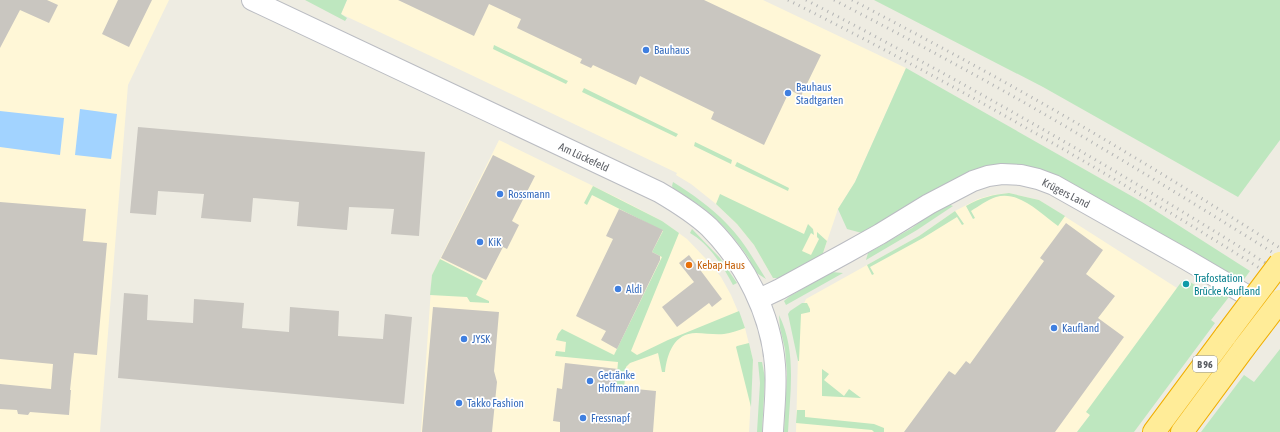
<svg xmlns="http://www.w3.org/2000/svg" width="1280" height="432" font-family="'Asap Condensed',sans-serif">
	<rect width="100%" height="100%" fill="#eeece2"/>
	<path fill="#fff7d7" d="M 0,0 L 169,0 L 128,85 L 100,432 L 0,432 Z
		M 347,0 L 763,0 L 906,68 L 855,182 L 838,209 L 822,256 L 773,278 L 754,245 L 737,224 L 716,204 L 691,184 L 676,175 L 677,173 L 467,73 L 341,14 Z
		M 499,140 L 622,200 L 662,221 L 687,239 L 706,259 L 721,277 L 731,295 L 745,328 L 753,360 L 749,432 L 421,432 L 432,275 Z
		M 1009,193 L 1039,200 L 1177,288 L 1087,412 L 1090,415 L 1077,432 L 796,432 L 799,315 L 806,299 L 919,236 L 955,211 L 978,199 L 992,195 Z"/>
	<path fill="#bee7bf" d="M 305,0 L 347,0 L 341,14 L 347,18 L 345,21 Z
		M 874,0 L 1280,0 L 1280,140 L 1238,197 L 1043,87 Z
		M 494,45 L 568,81 L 566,84 L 493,49 Z
		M 906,68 L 1142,202 L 1250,271 L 1242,282 L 1023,168 L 914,203 L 862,233 L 847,229 L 838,209 L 855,182 Z
		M 584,88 L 678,134 L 676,137 L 582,92 Z
		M 695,142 L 732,160 L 731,164 L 694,146 Z
		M 737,162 L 789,188 L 788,191 L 735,166 Z
		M 673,182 C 692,194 711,207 727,224 C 743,240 754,260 766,279 L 752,270 L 747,262 L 750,260 C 739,244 728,230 714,217 C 702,206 687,197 673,188 L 672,186 Z
		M 593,186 L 662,221 L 679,233 L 631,351 L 637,355 L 668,340 L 739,311 L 745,328 C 739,330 731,333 724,334 C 715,335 705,333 696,333 C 674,333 667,354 665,372 L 662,372 L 658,353 L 630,363 L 626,367 L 620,432 L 612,432 L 618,362 L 555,356 L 556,351 L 565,352 L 566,342 L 556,340 L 558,334 L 562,329 L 614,355 L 662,257 L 652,252 L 663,231 L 592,195 L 587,205 L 584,203 Z
		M 1009,193 L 1039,200 L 1065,216 L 1058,226 C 1041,214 1019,190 996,197 C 987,200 979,206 971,211 L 975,218 L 973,219 L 966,206 C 981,197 993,195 1009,193 Z
		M 720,194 L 804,234 L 808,224 L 813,229 L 814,235 L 811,233 L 802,251 L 811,255 L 819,239 L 817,237 L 817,232 L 827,241 L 822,256 L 781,278 L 773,278 L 754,245 L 737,224 L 716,204 Z
		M 945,203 L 953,206 L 917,230 L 866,260 L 868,253 L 912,228 Z
		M 955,211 L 964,224 L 962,225 L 957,217 L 923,238 L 870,267 L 874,274 L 872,275 L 867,265 L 919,236 Z
		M 692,229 L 720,258 L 737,283 L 733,285 C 723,266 709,244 690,233 Z
		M 440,259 L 483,281 L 476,295 L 489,301 L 489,303 L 470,302 L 467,297 L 430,295 L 432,275 Z
		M 832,272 L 843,273 L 786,305 L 784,301 L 790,296 Z
		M 1185,279 L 1200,288 L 1213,290 L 1229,297 L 1211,320 L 1215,323 L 1134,432 L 1077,432 L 1090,415 L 1086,412 L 1182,281 Z
		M 802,303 L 807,303 L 810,309 L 810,312 L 801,314 L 799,361 L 798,361 L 788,314 L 790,311 Z
		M 779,315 C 797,351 790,393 788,432 L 784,432 L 787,374 L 785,349 L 780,328 Z
		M 749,343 L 753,360 L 751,407 L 736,347 L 737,346 Z
		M 1280,349 L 1280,432 L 1201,432 L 1244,375 L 1254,382 Z
		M 758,362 L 762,362 L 765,378 L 762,432 L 757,432 L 760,383 Z
		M 822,369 L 829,374 L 824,380 L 844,396 L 849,389 L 861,398 L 822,396 Z
		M 797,410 L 805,410 L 805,417 L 874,424 L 884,428 L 884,432 L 874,432 L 872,430 L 796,423 Z"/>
	<path fill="#a2d3ff" d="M 80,109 L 117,114 L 111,159 L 75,155 Z
		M 0,111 L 64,118 L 60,155 L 0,147 Z"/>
	<path fill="#c9c6c0" d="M 0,0 L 47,0 L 58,5 L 49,23 L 20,10 L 0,48 Z
		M 118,0 L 152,0 L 129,47 L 102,34 Z
		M 398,0 L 704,0 L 821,55 L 801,96 L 790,90 L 764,145 L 711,119 L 714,112 L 640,76 L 636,85 L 593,65 L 591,68 L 580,63 L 582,59 L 517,28 L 521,19 L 489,4 L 474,36 Z
		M 138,127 L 425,152 L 419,236 L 391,234 L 394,209 L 349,207 L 347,230 L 297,226 L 299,202 L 253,198 L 251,222 L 201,218 L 204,194 L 158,191 L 156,215 L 130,213 Z
		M 493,155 L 535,176 L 512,221 L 519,225 L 507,249 L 503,247 L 486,280 L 441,258 Z
		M 0,202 L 86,209 L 83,241 L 107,243 L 97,355 L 74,353 L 70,390 L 71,390 L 69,415 L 30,412 L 28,415 L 18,414 L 17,410 L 0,409 L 0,384 L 51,389 L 53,364 L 0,359 Z
		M 619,209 L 663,230 L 652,252 L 660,256 L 660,260 L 617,349 L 601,340 L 606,331 L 576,316 L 613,239 L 606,236 Z
		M 1066,223 L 1103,250 L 1086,274 L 1115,296 L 1098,318 L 1124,337 L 1055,432 L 904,432 L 949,371 L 955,375 L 966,361 L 970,364 L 1044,261 L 1040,258 Z
		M 689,255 L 722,299 L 712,307 L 709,303 L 677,327 L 662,307 L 694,282 L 679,263 Z
		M 124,293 L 148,295 L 147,320 L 193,323 L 194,299 L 244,303 L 242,328 L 289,332 L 290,307 L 339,311 L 338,336 L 383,339 L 385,314 L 412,317 L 404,404 L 118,378 Z
		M 433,307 L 499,312 L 494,371 L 497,382 L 492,432 L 422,432 Z
		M 565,363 L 618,369 L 616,387 L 656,391 L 653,432 L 560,432 L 560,422 L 553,421 L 557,388 L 562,389 Z"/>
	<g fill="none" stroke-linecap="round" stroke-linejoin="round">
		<defs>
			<path id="tertiary" d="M 252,0 L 659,192 C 676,202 694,213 709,227 C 745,263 771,314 775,365 C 777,387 774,410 773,432
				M 759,299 L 780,289 L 846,253 L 880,234 L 929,204 L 973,181 L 988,176 L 1002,174 L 1021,175 L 1038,179 L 1054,185 L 1187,260 L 1267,307"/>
			<path id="trunk" d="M 1154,432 L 1226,335
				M 1182,432 L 1244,348"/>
		</defs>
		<use href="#tertiary" stroke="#babcc2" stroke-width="22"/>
		<use href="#trunk" stroke="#f1ae00" stroke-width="24"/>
		<use href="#tertiary" stroke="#fff" stroke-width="20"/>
		<use href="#trunk" stroke="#ffec98" stroke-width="22"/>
		<path stroke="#b4b5b5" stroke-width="3" stroke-dasharray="1 5" stroke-linecap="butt" d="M 788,0 C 957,85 1121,180 1280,281
			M 806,0 C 968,84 1126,175 1280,272
			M 834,0 C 911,40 988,81 1063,125 C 1136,168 1208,212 1280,257
			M 852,0 C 924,38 997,77 1068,118 C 1140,160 1210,203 1280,248"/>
		<defs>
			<path id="trunk-bridge" d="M 1226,335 L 1280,263
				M 1244,348 L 1280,301"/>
		</defs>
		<use href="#trunk-bridge" stroke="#f1ae00" stroke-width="24" stroke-linecap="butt"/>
		<use href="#trunk-bridge" stroke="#ffec98" stroke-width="22"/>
	</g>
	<g fill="#3f7fe0" stroke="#fff" stroke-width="1.5">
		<circle cx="646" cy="50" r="4"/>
		<circle cx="788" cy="93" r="4"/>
		<circle cx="500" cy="194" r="4"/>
		<circle cx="480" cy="242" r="4"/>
		<circle cx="618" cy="289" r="4"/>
		<circle cx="1054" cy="328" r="4"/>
		<circle cx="464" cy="339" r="4"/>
		<circle cx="590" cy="381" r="4"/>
		<circle cx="459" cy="403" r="4"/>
		<circle cx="583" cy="418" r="4"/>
	</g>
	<circle fill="#e8710a" stroke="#fff" stroke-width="1.5" cx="689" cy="265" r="4"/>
	<circle fill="#0f9aa8" stroke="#fff" stroke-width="1.5" cx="1186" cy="284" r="4"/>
	<g text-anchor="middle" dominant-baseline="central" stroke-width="3.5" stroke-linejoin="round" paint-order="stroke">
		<rect fill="#fff" stroke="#8c8e92" stroke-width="1" x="1193" y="356" width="24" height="16" rx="3"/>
		<g font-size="10" font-weight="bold" fill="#5b5e64">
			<text x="1205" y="364">B 96</text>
		</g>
		<g font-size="11" fill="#366cbe" stroke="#fff" text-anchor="start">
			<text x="654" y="50">Bauhaus</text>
			<text x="796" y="87">Bauhaus<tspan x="796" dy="13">Stadtgarten</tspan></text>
			<text x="508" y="194">Rossmann</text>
			<text x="488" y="242">KiK</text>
			<text x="626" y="289">Aldi</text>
			<text x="1062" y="328">Kaufland</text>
			<text x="472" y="339">JYSK</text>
			<text x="598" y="375">Getränke<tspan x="598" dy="13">Hoffmann</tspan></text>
			<text x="467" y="403">Takko Fashion</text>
			<text x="591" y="418">Fressnapf</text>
		</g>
		<g font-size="11" fill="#5b5e64" stroke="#fff">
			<text transform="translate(584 157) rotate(25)">Am Lückefeld</text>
			<text transform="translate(1066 193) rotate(27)">Krügers Land</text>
		</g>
		<g font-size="11" fill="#c56008" stroke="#fff" text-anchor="start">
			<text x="697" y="265">Kebap Haus</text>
		</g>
		<g font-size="11" fill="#0d838f" stroke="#fff" text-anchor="start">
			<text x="1194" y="278">Trafostation<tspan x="1194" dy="13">Brücke Kaufland</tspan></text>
		</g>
	</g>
</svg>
